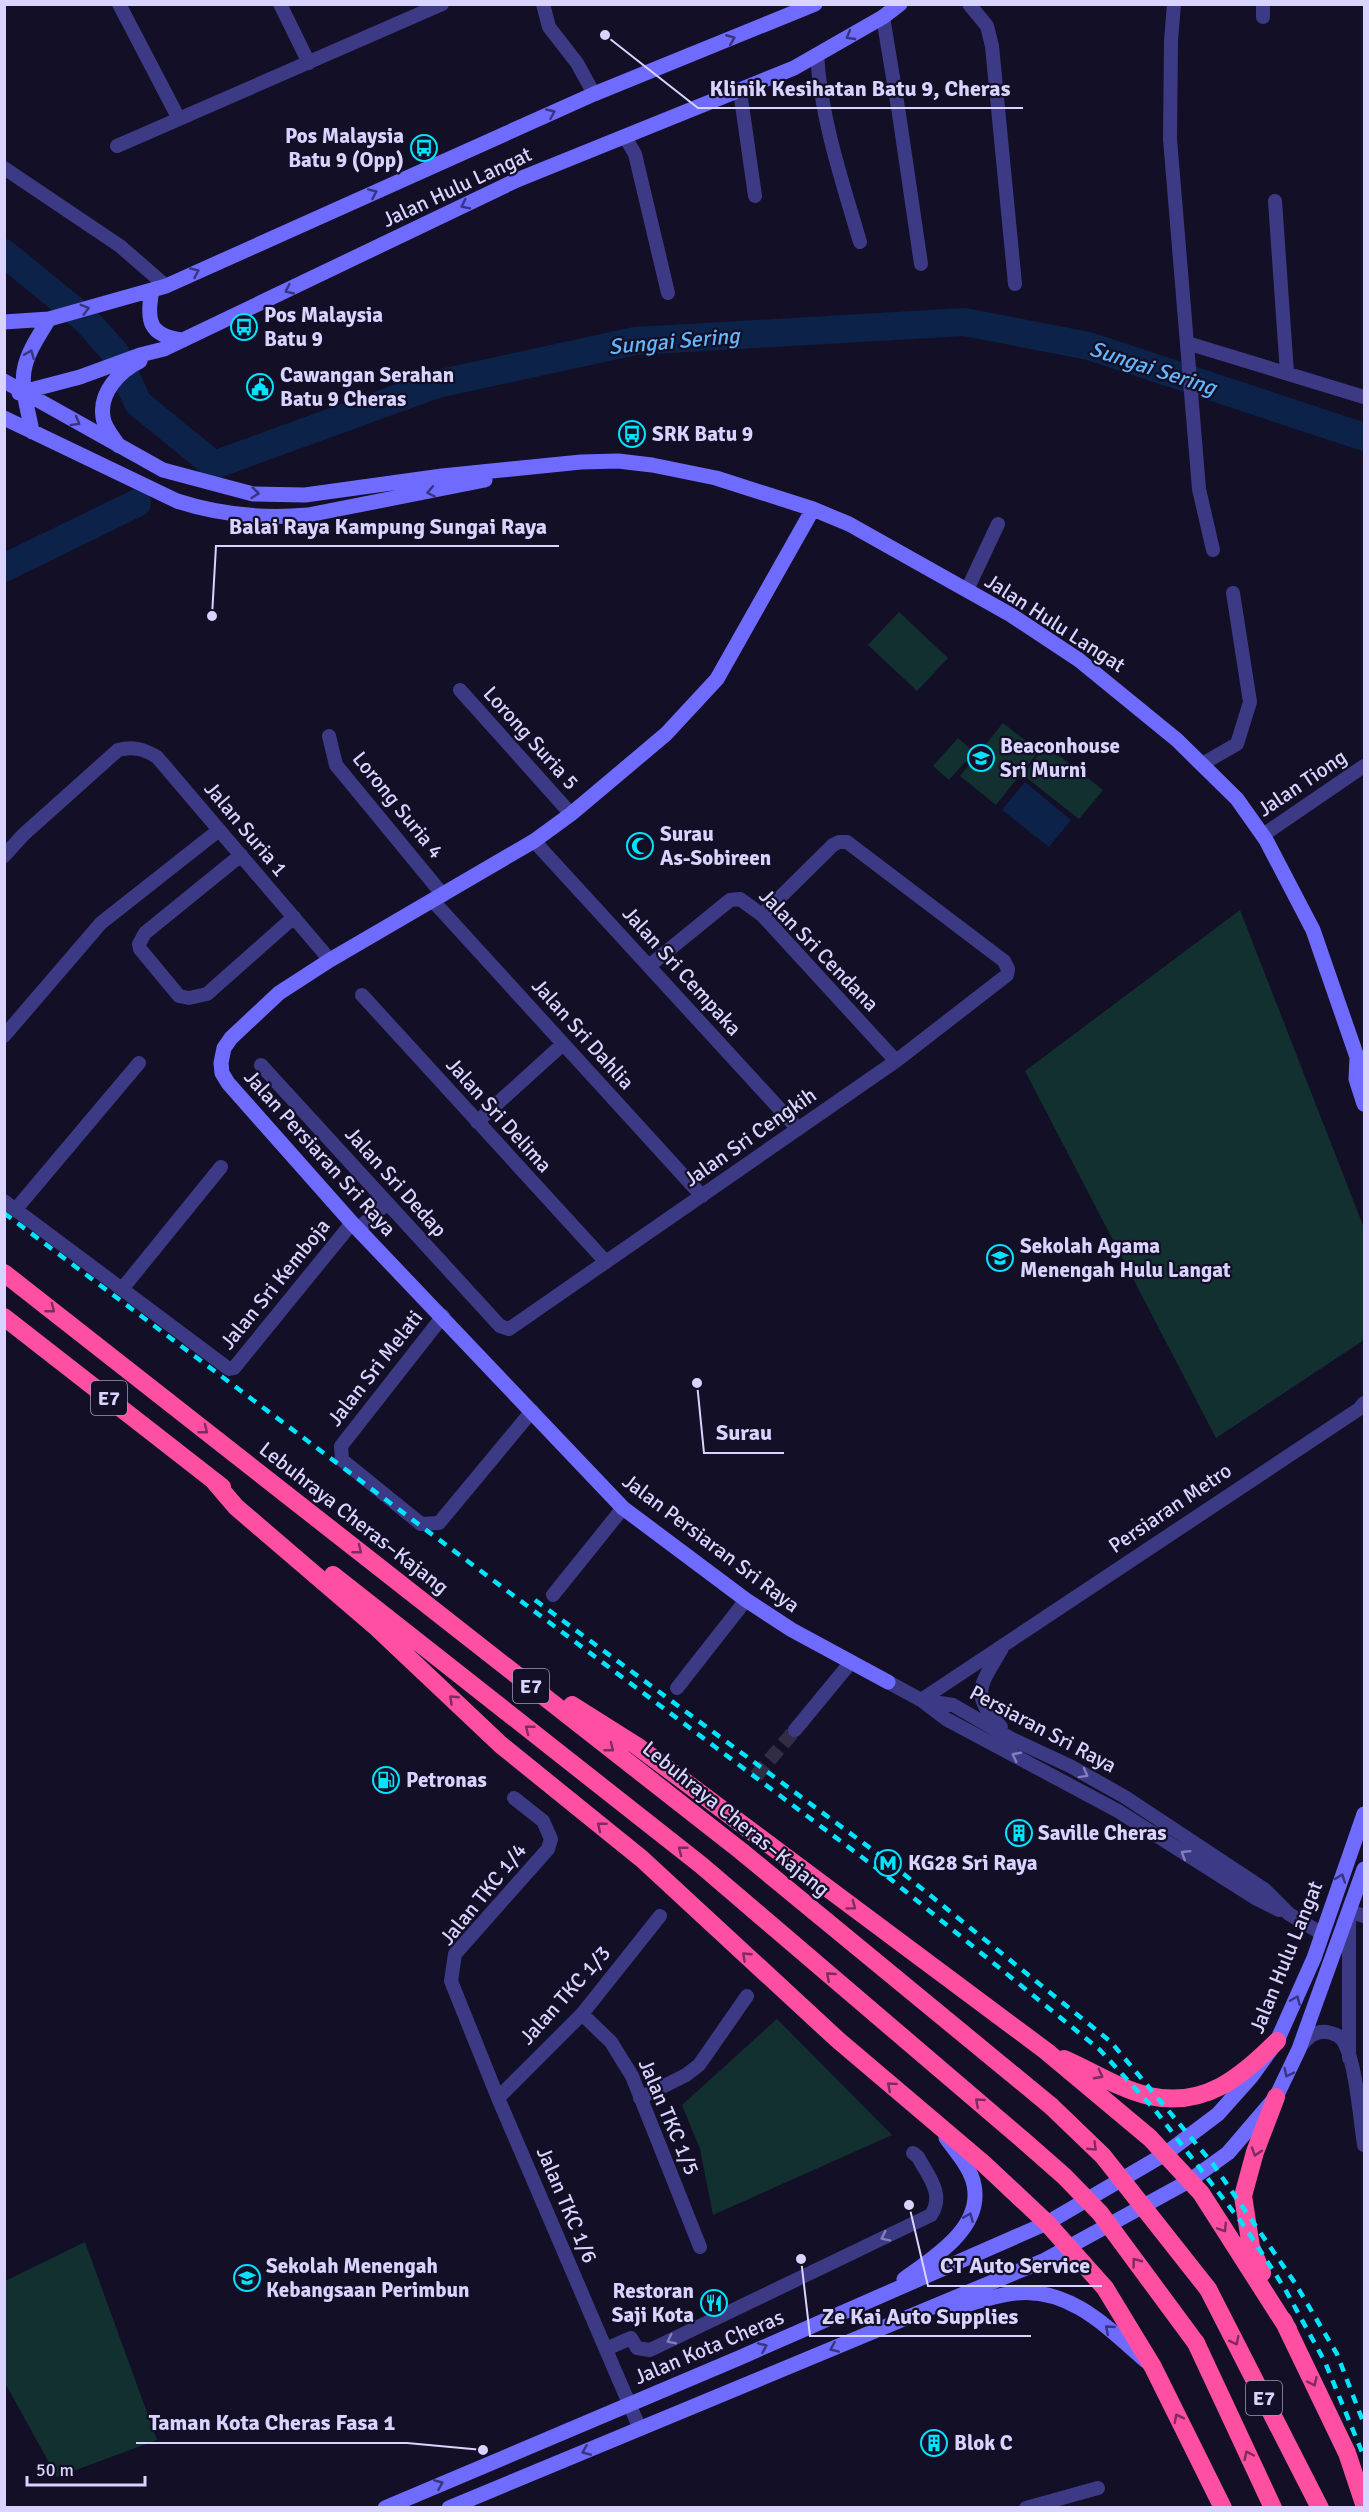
<svg xmlns="http://www.w3.org/2000/svg" width="1369" height="2512" font-family="Signika,sans-serif">
	<rect width="100%" height="100%" fill="#130f26"/>
	<path fill="#12302f" d="M 899,612 L 948,658 L 917,691 L 868,645 Z
		M 1003,723 L 1039,751 L 996,805 L 960,776 Z
		M 958,738 L 974,752 L 949,780 L 933,766 Z
		M 1046,745 L 1103,790 L 1079,819 L 1023,775 Z
		M 1240,910 L 1364,1228 L 1364,1340 L 1216,1438 L 1025,1071 Z
		M 777,2019 L 892,2135 L 713,2215 L 700,2149 L 682,2105 Z
		M 85,2242 L 157,2440 L 57,2477 L 5,2383 L 5,2281 Z"/>
	<path fill="#0c2248" d="M 1025,782 L 1071,820 L 1049,847 L 1002,810 Z"/>
	<g fill="none" stroke-linecap="round" stroke-linejoin="round">
		<path stroke="#0c2248" stroke-width="28" d="M 4,253 L 86,320 L 116,354 L 138,403 L 214,465 L 437,384 L 635,341 L 964,322 L 1089,346 L 1364,437
			M 4,568 L 137,503"/>
		<path stroke="#312d47" stroke-width="14" stroke-dasharray="14 7" stroke-linecap="butt" d="M 756,1776 L 795,1730"/>
		<path stroke="#3d3a85" stroke-width="14" d="M 119,4 L 179,119
			M 280,4 L 309,63
			M 543,4 L 549,27 L 577,63 L 594,94
			M 969,4 L 987,26 L 992,46 L 1015,284
			M 1174,4 L 1171,41 L 1170,139 L 1199,489 L 1213,550
			M 883,17 L 899,114 L 921,264
			M 1263,17 L 1263,4
			M 817,55 C 821,119 842,181 860,242
			M 740,91 L 755,196
			M 625,137 L 635,154 L 668,293
			M 117,146 L 442,4
			M 4,168 L 120,246 L 166,286
			M 1275,201 L 1287,373
			M 1187,343 L 1364,397
			M 967,590 L 998,524
			M 460,690 L 571,814
			M 329,736 L 336,765 L 443,895
			M 1202,764 L 1237,744 L 1250,702 L 1233,593
			M 1263,835 L 1364,766
			M 534,841 L 798,1129
			M 241,855 L 145,933 L 139,944 L 140,949 L 179,996 L 189,998 L 207,994 L 294,917
			M 4,856 L 23,835 L 118,750 C 133,746 144,749 157,757 L 330,960
			M 433,901 L 702,1196
			M 649,966 L 730,900 L 740,899 L 762,915 L 896,1061
			M 362,995 L 606,1262
			M 4,1036 L 101,923 L 219,830
			M 261,1065 L 500,1326 L 509,1329 L 896,1061 L 1007,975 L 1008,969 L 1004,961 L 847,842 L 839,842 L 833,845 L 762,915
			M 477,1122 L 563,1044
			M 4,1201 L 229,1369 L 234,1368 L 352,1223
			M 16,1209 L 139,1063
			M 358,1229 L 387,1203
			M 122,1289 L 221,1167
			M 443,1316 L 341,1446 L 342,1460 L 421,1524 L 439,1523 L 532,1411
			M 553,1595 L 623,1508
			M 888,1682 L 921,1700 L 946,1719 L 1118,1811 L 1257,1899 L 1279,1910
			M 677,1688 L 746,1600
			M 921,1700 L 1359,1409 L 1364,1403
			M 921,1700 L 953,1705 L 1012,1739 L 1070,1766 L 1125,1797 L 1264,1889 L 1289,1914 L 1321,1933
			M 1001,1727 C 968,1693 982,1684 1002,1648
			M 795,1730 L 851,1662
			M 514,1798 L 543,1821 L 551,1839 L 548,1849 L 455,1954 L 451,1981 L 498,2098 L 640,2429
			M 582,2014 L 611,2042 L 632,2076 L 700,2247
			M 1300,2047 C 1307,2038 1315,2030 1327,2032 C 1336,2034 1341,2036 1345,2044 C 1356,2066 1360,2119 1364,2145
			M 1349,2058 L 1349,1911 L 1364,1916
			M 498,2098 L 582,2014 L 660,1916
			M 640,2098 L 686,2075 L 699,2065 L 747,1996
			M 606,2349 L 631,2338 L 637,2348 L 650,2350 L 931,2215 C 945,2194 928,2176 918,2157 L 913,2153
			M 1026,2508 L 1098,2488"/>
		<path stroke="#6f6bff" stroke-width="15" d="M 152,290 C 146,321 149,336 183,340
			M 4,322 L 49,319 L 166,286 L 594,94 L 815,4
			M 4,381 L 163,470 L 253,494 L 305,495 L 442,476 L 581,462 L 618,461 L 652,465 L 716,478 L 813,509 L 849,524 L 1011,615 L 1079,660 L 1177,740 L 1237,799 L 1266,840 L 1313,930 L 1357,1057 L 1356,1079 L 1364,1104
			M 19,393 L 80,377 L 140,355 L 164,349 L 517,180 L 794,68 L 883,17 L 900,4
			M 4,418 L 177,501 C 220,515 263,519 308,515 L 485,480
			M 32,432 C 29,413 21,390 24,371 C 27,352 40,334 49,319
			M 119,446 C 113,437 104,427 103,417 C 99,392 120,371 140,361
			M 813,509 L 717,679 L 666,734 L 571,814 L 534,841 L 330,960 L 279,993 L 231,1038 L 224,1048 L 221,1063 L 222,1073 L 228,1083 L 352,1223 L 623,1508 L 746,1600 L 792,1630 L 888,1682
			M 904,2279 C 933,2258 983,2228 974,2185 C 971,2168 956,2152 946,2138
			M 945,2311 C 968,2305 993,2295 1016,2293 C 1070,2287 1109,2329 1146,2361
			M 385,2508 L 739,2358 L 1047,2223 L 1165,2154 L 1218,2114 L 1251,2077 L 1277,2041 L 1314,1958 L 1364,1814
			M 449,2508 L 1043,2261 L 1189,2181 L 1228,2153 L 1276,2097 L 1299,2049 L 1364,1869"/>
		<path stroke="#ff4fa3" stroke-width="18" d="M 4,1273 L 741,1851 L 1051,2106
			M 4,1317 L 222,1487
			M 213,1480 L 236,1507 L 376,1627 L 501,1745 L 642,1859 L 838,2040 L 983,2163 L 1047,2223 L 1105,2288 L 1153,2367 L 1223,2508
			M 333,1575 L 701,1865 L 1023,2140
			M 572,1705 L 637,1746 L 1046,2051 L 1150,2138 L 1201,2193 L 1288,2329
			M 1064,2059 C 1092,2071 1119,2089 1149,2096 C 1204,2108 1240,2078 1277,2041
			M 1262,2273 L 1251,2247 L 1243,2196 L 1255,2152 L 1276,2097
			M 1208,2289 L 1320,2508
			M 1283,2320 L 1347,2453 L 1364,2504
			M 1196,2343 L 1273,2508"/>
		<path stroke="#00e5ff" stroke-width="4.5" stroke-dasharray="9 8" stroke-linecap="butt" d="M 4,1213 L 883,1873 L 1100,2050 L 1155,2110 L 1245,2227 L 1285,2289 L 1325,2362 L 1364,2457
			M 535,1600 L 889,1862 L 1111,2042 L 1213,2164 L 1295,2283 L 1337,2354 L 1364,2424"/>
		<path stroke="#ff4fa3" stroke-width="18" d="M 1051,2106 L 1103,2156 L 1208,2289
			M 1023,2140 L 1064,2176 L 1100,2213 L 1196,2343"/>
	</g>
	<defs><path id="oneway-chevron" d="M-2-3.5L2.5 0L-2 3.5" fill="none" stroke-width="1.6" stroke-linecap="round" stroke-linejoin="round" transform="scale(1.5)"/></defs>
	<g stroke="#38347d">
		<use href="#oneway-chevron" transform="translate(850 36) rotate(150)"/>
		<use href="#oneway-chevron" transform="translate(731 39) rotate(-22)"/>
		<use href="#oneway-chevron" transform="translate(551 113) rotate(-24)"/>
		<use href="#oneway-chevron" transform="translate(373 193) rotate(-24)"/>
		<use href="#oneway-chevron" transform="translate(465 205) rotate(154)"/>
		<use href="#oneway-chevron" transform="translate(195 272) rotate(-24)"/>
		<use href="#oneway-chevron" transform="translate(289 290) rotate(155)"/>
		<use href="#oneway-chevron" transform="translate(85 309) rotate(-16)"/>
		<use href="#oneway-chevron" transform="translate(30 354) rotate(-68)"/>
		<use href="#oneway-chevron" transform="translate(76 422) rotate(30)"/>
		<use href="#oneway-chevron" transform="translate(431 492) rotate(169)"/>
		<use href="#oneway-chevron" transform="translate(255 493) rotate(6)"/>
		<use href="#oneway-chevron" transform="translate(1341 1878) rotate(-70)"/>
		<use href="#oneway-chevron" transform="translate(1296 2000) rotate(-67)"/>
		<use href="#oneway-chevron" transform="translate(1288 2073) rotate(116)"/>
		<use href="#oneway-chevron" transform="translate(969 2217) rotate(-67)"/>
		<use href="#oneway-chevron" transform="translate(1109 2329) rotate(-139)"/>
		<use href="#oneway-chevron" transform="translate(763 2347) rotate(-23)"/>
		<use href="#oneway-chevron" transform="translate(834 2348) rotate(157)"/>
		<use href="#oneway-chevron" transform="translate(586 2451) rotate(157)"/>
		<use href="#oneway-chevron" transform="translate(439 2484) rotate(-23)"/>
	</g>
	<g stroke="#7d2c5e">
		<use href="#oneway-chevron" transform="translate(51 1309) rotate(38)"/>
		<use href="#oneway-chevron" transform="translate(204 1430) rotate(38)"/>
		<use href="#oneway-chevron" transform="translate(358 1550) rotate(38)"/>
		<use href="#oneway-chevron" transform="translate(453 1699) rotate(-136)"/>
		<use href="#oneway-chevron" transform="translate(529 1729) rotate(-142)"/>
		<use href="#oneway-chevron" transform="translate(610 1748) rotate(38)"/>
		<use href="#oneway-chevron" transform="translate(601 1826) rotate(-141)"/>
		<use href="#oneway-chevron" transform="translate(682 1850) rotate(-142)"/>
		<use href="#oneway-chevron" transform="translate(852 1906) rotate(37)"/>
		<use href="#oneway-chevron" transform="translate(746 1956) rotate(-137)"/>
		<use href="#oneway-chevron" transform="translate(830 1976) rotate(-139)"/>
		<use href="#oneway-chevron" transform="translate(1099 2075) rotate(28)"/>
		<use href="#oneway-chevron" transform="translate(891 2086) rotate(-139)"/>
		<use href="#oneway-chevron" transform="translate(979 2102) rotate(-139)"/>
		<use href="#oneway-chevron" transform="translate(1093 2147) rotate(44)"/>
		<use href="#oneway-chevron" transform="translate(1256 2152) rotate(108)"/>
		<use href="#oneway-chevron" transform="translate(1223 2228) rotate(57)"/>
		<use href="#oneway-chevron" transform="translate(1136 2262) rotate(-127)"/>
		<use href="#oneway-chevron" transform="translate(1235 2341) rotate(63)"/>
		<use href="#oneway-chevron" transform="translate(1313 2382) rotate(65)"/>
		<use href="#oneway-chevron" transform="translate(1178 2418) rotate(-117)"/>
		<use href="#oneway-chevron" transform="translate(1248 2455) rotate(-115)"/>
	</g>
	<g stroke="#837fbc">
		<use href="#oneway-chevron" transform="translate(1016 1756) rotate(-153)"/>
		<use href="#oneway-chevron" transform="translate(1084 1774) rotate(29)"/>
		<use href="#oneway-chevron" transform="translate(1185 1854) rotate(-148)"/>
		<use href="#oneway-chevron" transform="translate(885 2237) rotate(154)"/>
		<use href="#oneway-chevron" transform="translate(671 2340) rotate(154)"/>
	</g>
	<defs>
		<symbol id="bus-ring" viewBox="-11 -11 22 22"><circle r="9.5" fill="#130f26" stroke="#00e5ff" stroke-width="1.5"/><path d="M-5-6H5V4H4V6H2V4H-2V6H-4V4H-5ZM-3.5-4V0h7V-4ZM-3.5 1.2v1.5H-2V1.2ZM2 1.2v1.5H3.5V1.2Z" fill="#00e5ff"/></symbol>
		<symbol id="civic-ring" viewBox="-11 -11 22 22"><circle r="9.5" fill="#130f26" stroke="#00e5ff" stroke-width="1.5"/><path d="M-.6-6.5H3V-4.5H.6V-3L4-1V1h2V6H-6V1h2V-1L-.6-3ZM-1.2 2.5V6h2.4V2.5Z" fill="#00e5ff"/></symbol>
		<symbol id="school-ring" viewBox="-11 -11 22 22"><circle r="9.5" fill="#130f26" stroke="#00e5ff" stroke-width="1.5"/><path d="M0-5L7-2L0 1L-7-2ZM-4 1L0 2.5L4 1V4Q0 6-4 4Z" fill="#00e5ff"/></symbol>
		<symbol id="mosque-ring" viewBox="-11 -11 22 22"><circle r="9.5" fill="#130f26" stroke="#00e5ff" stroke-width="1.5"/><path d="M3.5-4.9A6 6 0 1 0 3.5 4.9A5 5 0 1 1 3.5-4.9Z" fill="#00e5ff"/></symbol>
		<symbol id="fuel-ring" viewBox="-11 -11 22 22"><circle r="9.5" fill="#130f26" stroke="#00e5ff" stroke-width="1.5"/><path d="M-5.5-6h7V0h2V4h1.3V-2.5L3-4.5l.8-.8L6-3V5H2.5V1h-1V6h-7ZM-4.2-4.7v3.2H.2V-4.7Z" fill="#00e5ff"/></symbol>
		<symbol id="building-ring" viewBox="-11 -11 22 22"><circle r="9.5" fill="#130f26" stroke="#00e5ff" stroke-width="1.5"/><path d="M-4-6H4V6H1V3H-1V6H-4ZM-2.5-4.3h1.7v1.8h-1.7ZM.8-4.3h1.7v1.8H.8ZM-2.5-1h1.7V.8h-1.7ZM.8-1h1.7V.8H.8Z" fill="#00e5ff"/></symbol>
		<symbol id="metro-ring" viewBox="-11 -11 22 22"><circle r="9.5" fill="#130f26" stroke="#00e5ff" stroke-width="1.5"/><path d="M-5.5 5V-5H-3L0 0L3-5H5.5V5H3V-.5L0 4L-3-.5V5Z" fill="#00e5ff"/></symbol>
		<symbol id="restaurant-ring" viewBox="-11 -11 22 22"><circle r="9.5" fill="#130f26" stroke="#00e5ff" stroke-width="1.5"/><path d="M-5-6h1v4h1v-4h1v4h1v-4h1v5L-1.5 .5V6h-2V.5L-5-1ZM5-6V6H3V1.5H1.5Q1.5-4 5-6Z" fill="#00e5ff"/></symbol>
	</defs>
	<g fill-rule="evenodd">
		<use href="#bus-ring" x="409" y="133" width="30" height="30"/>
		<use href="#bus-ring" x="229" y="312" width="30" height="30"/>
		<use href="#civic-ring" x="245" y="372" width="30" height="30"/>
		<use href="#bus-ring" x="617" y="419" width="30" height="30"/>
		<use href="#school-ring" x="966" y="743" width="30" height="30"/>
		<use href="#mosque-ring" x="625" y="831" width="30" height="30"/>
		<use href="#school-ring" x="985" y="1243" width="30" height="30"/>
		<use href="#fuel-ring" x="371" y="1765" width="30" height="30"/>
		<use href="#building-ring" x="1004" y="1818" width="30" height="30"/>
		<use href="#metro-ring" x="873" y="1848" width="30" height="30"/>
		<use href="#school-ring" x="232" y="2263" width="30" height="30"/>
		<use href="#restaurant-ring" x="699" y="2288" width="30" height="30"/>
		<use href="#building-ring" x="919" y="2428" width="30" height="30"/>
	</g>
	<g text-anchor="middle" dominant-baseline="central" stroke-width="4.5" stroke-linejoin="round" paint-order="stroke">
		<g fill="#130f26" stroke="#9e99be" stroke-width="1.5">
			<rect x="91" y="1381" width="36" height="34" rx="4.5"/>
			<rect x="513" y="1669" width="36" height="34" rx="4.5"/>
			<rect x="1246" y="2381" width="36" height="34" rx="4.5"/>
		</g>
		<g font-size="20" font-weight="bold" fill="#d9d4ff">
			<text x="109" y="1398">E7</text>
			<text x="531" y="1686">E7</text>
			<text x="1264" y="2398">E7</text>
		</g>
		<g font-size="21" font-weight="bold" fill="#d9d4ff" stroke="#130f26" text-anchor="start">
			<text x="404" y="136" text-anchor="end">Pos Malaysia<tspan x="404" dy="24">Batu 9 (Opp)</tspan></text>
			<text x="264" y="315">Pos Malaysia<tspan x="264" dy="24">Batu 9</tspan></text>
			<text x="280" y="375">Cawangan Serahan<tspan x="280" dy="24">Batu 9 Cheras</tspan></text>
			<text x="652" y="434">SRK Batu 9</text>
			<text x="1000" y="746">Beaconhouse<tspan x="1000" dy="24">Sri Murni</tspan></text>
			<text x="660" y="834">Surau<tspan x="660" dy="24">As-Sobireen</tspan></text>
			<text x="1020" y="1246">Sekolah Agama<tspan x="1020" dy="24">Menengah Hulu Langat</tspan></text>
			<text x="406" y="1780">Petronas</text>
			<text x="1038" y="1833">Saville Cheras</text>
			<text x="908" y="1863">KG28 Sri Raya</text>
			<text x="266" y="2266">Sekolah Menengah<tspan x="266" dy="24">Kebangsaan Perimbun</tspan></text>
			<text x="694" y="2291" text-anchor="end">Restoran<tspan x="694" dy="24">Saji Kota</tspan></text>
			<text x="954" y="2443">Blok C</text>
		</g>
		<g font-size="21" fill="#d9d4ff" stroke="#130f26">
			<text transform="translate(457 187) rotate(-25)">Jalan Hulu Langat</text>
			<text transform="translate(1055 623) rotate(33)">Jalan Hulu Langat</text>
			<text transform="translate(531 738) rotate(48)">Lorong Suria 5</text>
			<text transform="translate(1302 783) rotate(-34)">Jalan Tiong</text>
			<text transform="translate(398 805) rotate(51)">Lorong Suria 4</text>
			<text transform="translate(246 829) rotate(50)">Jalan Suria 1</text>
			<text transform="translate(819 950) rotate(46)">Jalan Sri Cendana</text>
			<text transform="translate(682 971) rotate(48)">Jalan Sri Cempaka</text>
			<text transform="translate(583 1034) rotate(48)">Jalan Sri Dahlia</text>
			<text transform="translate(499 1115) rotate(48)">Jalan Sri Delima</text>
			<text transform="translate(750 1137) rotate(-35)">Jalan Sri Cengkih</text>
			<text transform="translate(320 1153) rotate(48)">Jalan Persiaran Sri Raya</text>
			<text transform="translate(396 1182) rotate(48)">Jalan Sri Dedap</text>
			<text transform="translate(275 1284) rotate(-51)">Jalan Sri Kemboja</text>
			<text transform="translate(375 1368) rotate(-52)">Jalan Sri Melati</text>
			<text transform="translate(1170 1508) rotate(-34)">Persiaran Metro</text>
			<text transform="translate(354 1518) rotate(38)">Lebuhraya Cheras–Kajang</text>
			<text transform="translate(711 1543) rotate(37)">Jalan Persiaran Sri Raya</text>
			<text transform="translate(1043 1729) rotate(28)">Persiaran Sri Raya</text>
			<text transform="translate(736 1819) rotate(39)">Lebuhraya Cheras–Kajang</text>
			<text transform="translate(483 1894) rotate(-51)">Jalan TKC 1/4</text>
			<text transform="translate(1286 1957) rotate(-68)">Jalan Hulu Langat</text>
			<text transform="translate(565 1995) rotate(-48)">Jalan TKC 1/3</text>
			<text transform="translate(669 2117) rotate(67)">Jalan TKC 1/5</text>
			<text transform="translate(567 2205) rotate(67)">Jalan TKC 1/6</text>
			<text transform="translate(709 2347) rotate(-23)">Jalan Kota Cheras</text>
		</g>
		<g font-size="22" font-style="italic" fill="#62b6ff" stroke="#130f26">
			<text transform="translate(674 341) rotate(-5)">Sungai Sering</text>
			<text transform="translate(1153 368) rotate(18)">Sungai Sering</text>
		</g>
	</g>
	<path fill="none" stroke="#d9d4ff" stroke-width="2" d="M605 35L698 108H1023M212 616L216 546H559M697 1383L704 1453H784M909 2205L928 2286H1102M801 2259L810 2336H1031M483 2450L407 2443H136"/>
	<g fill="#d9d4ff" stroke="#130f26" stroke-width="2">
		<circle cx="605" cy="35" r="6"/>
		<circle cx="212" cy="616" r="6"/>
		<circle cx="697" cy="1383" r="6"/>
		<circle cx="909" cy="2205" r="6"/>
		<circle cx="801" cy="2259" r="6"/>
		<circle cx="483" cy="2450" r="6"/>
	</g>
	<g font-size="22" text-anchor="middle" font-weight="bold" fill="#d9d4ff" stroke="#130f26" stroke-width="4.5" stroke-linejoin="round" paint-order="stroke">
		<text x="860" y="96">Klinik Kesihatan Batu 9, Cheras</text>
		<text x="388" y="534">Balai Raya Kampung Sungai Raya</text>
		<text x="744" y="1440">Surau</text>
		<text x="1015" y="2273">CT Auto Service</text>
		<text x="920" y="2324">Ze Kai Auto Supplies</text>
		<text x="272" y="2430">Taman Kota Cheras Fasa 1</text>
	</g>
	<rect width="1369" height="2512" fill="none" stroke="#d9d4ff" stroke-width="12"/>
	<path d="M27 2476v9h118v-9" fill="none" stroke="#d9d4ff" stroke-width="3"/>
	<text x="36" y="2476" font-size="18" fill="#d9d4ff" stroke="#130f26" stroke-width="4.5" paint-order="stroke">50 m</text>
</svg>
